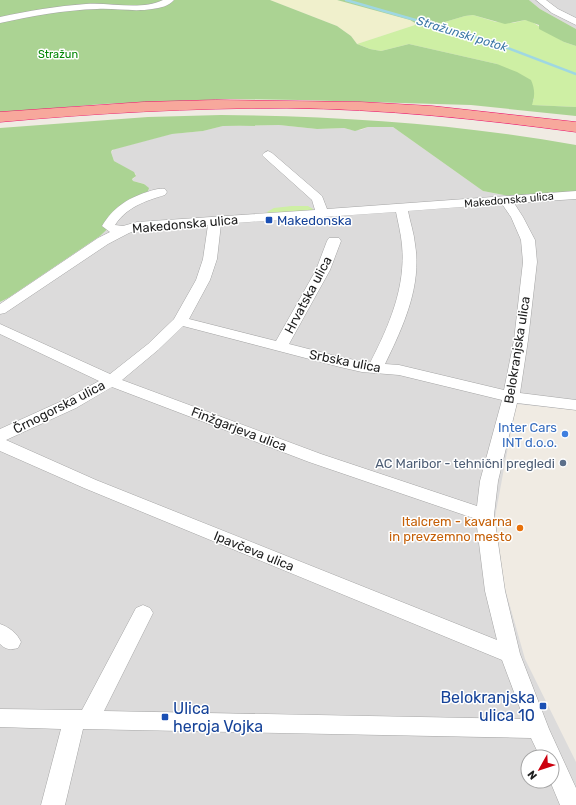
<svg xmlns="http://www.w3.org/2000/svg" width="576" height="805" font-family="Rubik,sans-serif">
	<rect width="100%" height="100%" fill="#f0ebe3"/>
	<path fill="#dcdbdb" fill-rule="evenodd" d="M 529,0 L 576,0 L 576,29 L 540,9 Z
		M 279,125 L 317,129 L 344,128 L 351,130 L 361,130 L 368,127 L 393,127 L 483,191 L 509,196 L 576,192 L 576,410 L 516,404 L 495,517 L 504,585 L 525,659 L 576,762 L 576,805 L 0,805 L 0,302 L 8,298 L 100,236 L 115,222 L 145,184 L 133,181 L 132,180 L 135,177 L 136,174 L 114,161 L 111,152 L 114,149 L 171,134 L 203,131 L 223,126 ZM 528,757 L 552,757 L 552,781 L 528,781 Z"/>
	<path fill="#f0f0cc" d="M 270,0 L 337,0 L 410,20 L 415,23 L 415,25 L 357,44 L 351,36 L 337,26 Z"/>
	<path fill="#ceefa4" d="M 473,15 L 496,22 L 513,23 L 525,20 L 532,22 L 564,42 L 576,46 L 576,107 L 531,105 L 534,99 L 497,64 L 409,44 L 381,51 L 370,49 L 357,44 L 415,25 L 438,24 L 465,16 Z
		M 292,206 L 308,206 L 313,209 L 312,211 L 269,214 L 267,212 L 274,208 Z"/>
	<path fill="#abd393" d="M 0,0 L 270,0 L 337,26 L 351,36 L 357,44 L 370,49 L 381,51 L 409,44 L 497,64 L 517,72 L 531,80 C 535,89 535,96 532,105 L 576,107 L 576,116 L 471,105 L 299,100 L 230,99 L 102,104 L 0,113 Z
		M 337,0 L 529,0 L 540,9 L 576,29 L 576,46 L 564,42 L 539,29 L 539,25 L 525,20 L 505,24 L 473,15 L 465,16 L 438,24 L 415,25 L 415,23 L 410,20 Z
		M 221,115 C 340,116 459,124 576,145 L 576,192 L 509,196 L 483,191 L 393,127 L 368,127 L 355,131 L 344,128 L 317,129 L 279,125 L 223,126 L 203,131 L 172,134 L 112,150 L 111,152 L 114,161 L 134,172 L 136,176 L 132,179 L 133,181 L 144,184 L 149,188 L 148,191 L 100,236 L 8,298 L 0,302 L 0,128 L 148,117 Z"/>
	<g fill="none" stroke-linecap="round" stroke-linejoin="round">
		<path stroke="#9fd7e2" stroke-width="2.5" d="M 346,0 L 492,42 L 576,74"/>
		<defs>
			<path id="minor" d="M 163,0 L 174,0 C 169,6 160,8 152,9 C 134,12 115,8 97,9 C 64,10 32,16 0,23 L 0,17 C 28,11 57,6 86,4 C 110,2 140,11 163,0 Z
				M 536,0 L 546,0 L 558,9 L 576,18 L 576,25 L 552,13 Z
				M 268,151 L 272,153 L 322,196 L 327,209 L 576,191 L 576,199 L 514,203 L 523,217 L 535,240 L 537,262 L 528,340 L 520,393 L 576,400 L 576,410 L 517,403 L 498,481 L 494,515 L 505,591 L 520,654 L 549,729 L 576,788 L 576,805 L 560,805 L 550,781 L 552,781 L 552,757 L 540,757 L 531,738 L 83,729 L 65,805 L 41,805 L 61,729 L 0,727 L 0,709 L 82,710 L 136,608 L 143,605 L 150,608 L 153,613 L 104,711 L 524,719 L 502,660 L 84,488 L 0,451 L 0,429 L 64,400 L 99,381 L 0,334 L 0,324 L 110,374 L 148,344 L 174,319 L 196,280 L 203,259 L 208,225 L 138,230 L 129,233 L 108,244 L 5,313 L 0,314 L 0,304 L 98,238 L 110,232 L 102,226 C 113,208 126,199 147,192 C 153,190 159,188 165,189 L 167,192 L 165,195 C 145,201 127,207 115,225 L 123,226 L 137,222 L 315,210 L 312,200 L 264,157 L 262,155 L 264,153 ZM 502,204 L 511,217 L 521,240 L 523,262 L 514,340 L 504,390 L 399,365 L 385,364 C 403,327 422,286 415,244 C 414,233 410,222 408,211 ZM 396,212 C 398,222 401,234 402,245 C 406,287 389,326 370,363 L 340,357 L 289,344 L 330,270 L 341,241 L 339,238 L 329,238 L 327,241 L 316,270 L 276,341 L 189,319 L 210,280 L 217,259 L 221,224 ZM 183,326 L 340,367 L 362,372 L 399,375 L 502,400 L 480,481 L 477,506 L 321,454 L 122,380 L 158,350 ZM 112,387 L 309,462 L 476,519 L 485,591 L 497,640 L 96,480 L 6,440 L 76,408 Z
				M 0,624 C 9,627 17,633 21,642 L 18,648 C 11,650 6,650 0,644 Z"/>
			<path id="trunk" d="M 216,100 L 360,102 L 432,106 L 576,122 L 576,132 C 480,119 384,109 287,108 C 191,108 96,113 0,122 L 0,112 L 144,102 Z"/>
		</defs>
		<use href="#minor" stroke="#a5a5a5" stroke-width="1"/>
		<use href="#trunk" stroke="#ea146c" stroke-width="1"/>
		<use href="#minor" fill="#fff" fill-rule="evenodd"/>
		<use href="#trunk" fill="#f7a89c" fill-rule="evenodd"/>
	</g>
	<g fill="#1a4fb4" stroke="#fff" stroke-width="1.5">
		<rect x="265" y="216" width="8" height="8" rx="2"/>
		<rect x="539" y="702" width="8" height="8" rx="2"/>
		<rect x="161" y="713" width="8" height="8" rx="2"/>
	</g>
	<circle fill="#3f7fe0" stroke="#fff" stroke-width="1.5" cx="565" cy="434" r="4"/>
	<circle fill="#5c6f8a" stroke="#fff" stroke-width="1.5" cx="563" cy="463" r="4"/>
	<circle fill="#e8710a" stroke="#fff" stroke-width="1.5" cx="520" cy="528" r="4"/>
	<g text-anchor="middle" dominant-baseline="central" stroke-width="3" stroke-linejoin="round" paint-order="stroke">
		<g font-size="11" fill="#018603" stroke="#fff">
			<text x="58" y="54">Stražun</text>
		</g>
		<g font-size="11" fill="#1e1e1e" stroke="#fff">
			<text transform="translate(509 200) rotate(-5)">Makedonska ulica</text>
		</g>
		<g font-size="12" font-style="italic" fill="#3c78a6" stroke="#fff">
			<text transform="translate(462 34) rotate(17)">Stražunski potok</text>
		</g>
		<g font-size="13" fill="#164399" stroke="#fff" text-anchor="start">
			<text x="277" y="220">Makedonska</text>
		</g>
		<g font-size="13" fill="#1e1e1e" stroke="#fff">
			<text transform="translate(185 224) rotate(-5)">Makedonska ulica</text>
			<text transform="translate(308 295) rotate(-62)">Hrvatska ulica</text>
			<text transform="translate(517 350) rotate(-81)">Belokranjska ulica</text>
			<text transform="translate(345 361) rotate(11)">Srbska ulica</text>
			<text transform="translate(59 407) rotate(-27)">Črnogorska ulica</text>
			<text transform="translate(239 429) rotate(21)">Finžgarjeva ulica</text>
			<text transform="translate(254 551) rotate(22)">Ipavčeva ulica</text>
		</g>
		<g font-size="13" fill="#366cbe" stroke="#fff" text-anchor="end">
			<text x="557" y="427">Inter Cars<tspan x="557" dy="15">INT d.o.o.</tspan></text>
		</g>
		<g font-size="13" fill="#4e5e75" stroke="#fff" text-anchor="end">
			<text x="555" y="463">AC Maribor - tehnični pregledi</text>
		</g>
		<g font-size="13" fill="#c56008" stroke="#fff" text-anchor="end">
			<text x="512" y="521">Italcrem - kavarna<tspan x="512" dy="15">in prevzemno mesto</tspan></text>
		</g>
		<g font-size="16" fill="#164399" stroke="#fff" text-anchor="end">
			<text x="535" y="697">Belokranjska<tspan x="535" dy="18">ulica 10</tspan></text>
			<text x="173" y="708" text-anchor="start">Ulica<tspan x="173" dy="18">heroja Vojka</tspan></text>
		</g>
	</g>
	<g transform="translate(540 769) rotate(231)"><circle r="19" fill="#ffffff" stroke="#a5a5a5"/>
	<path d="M0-3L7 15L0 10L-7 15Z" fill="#cc000e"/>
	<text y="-6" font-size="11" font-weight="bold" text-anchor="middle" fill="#1e1e1e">N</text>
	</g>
</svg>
